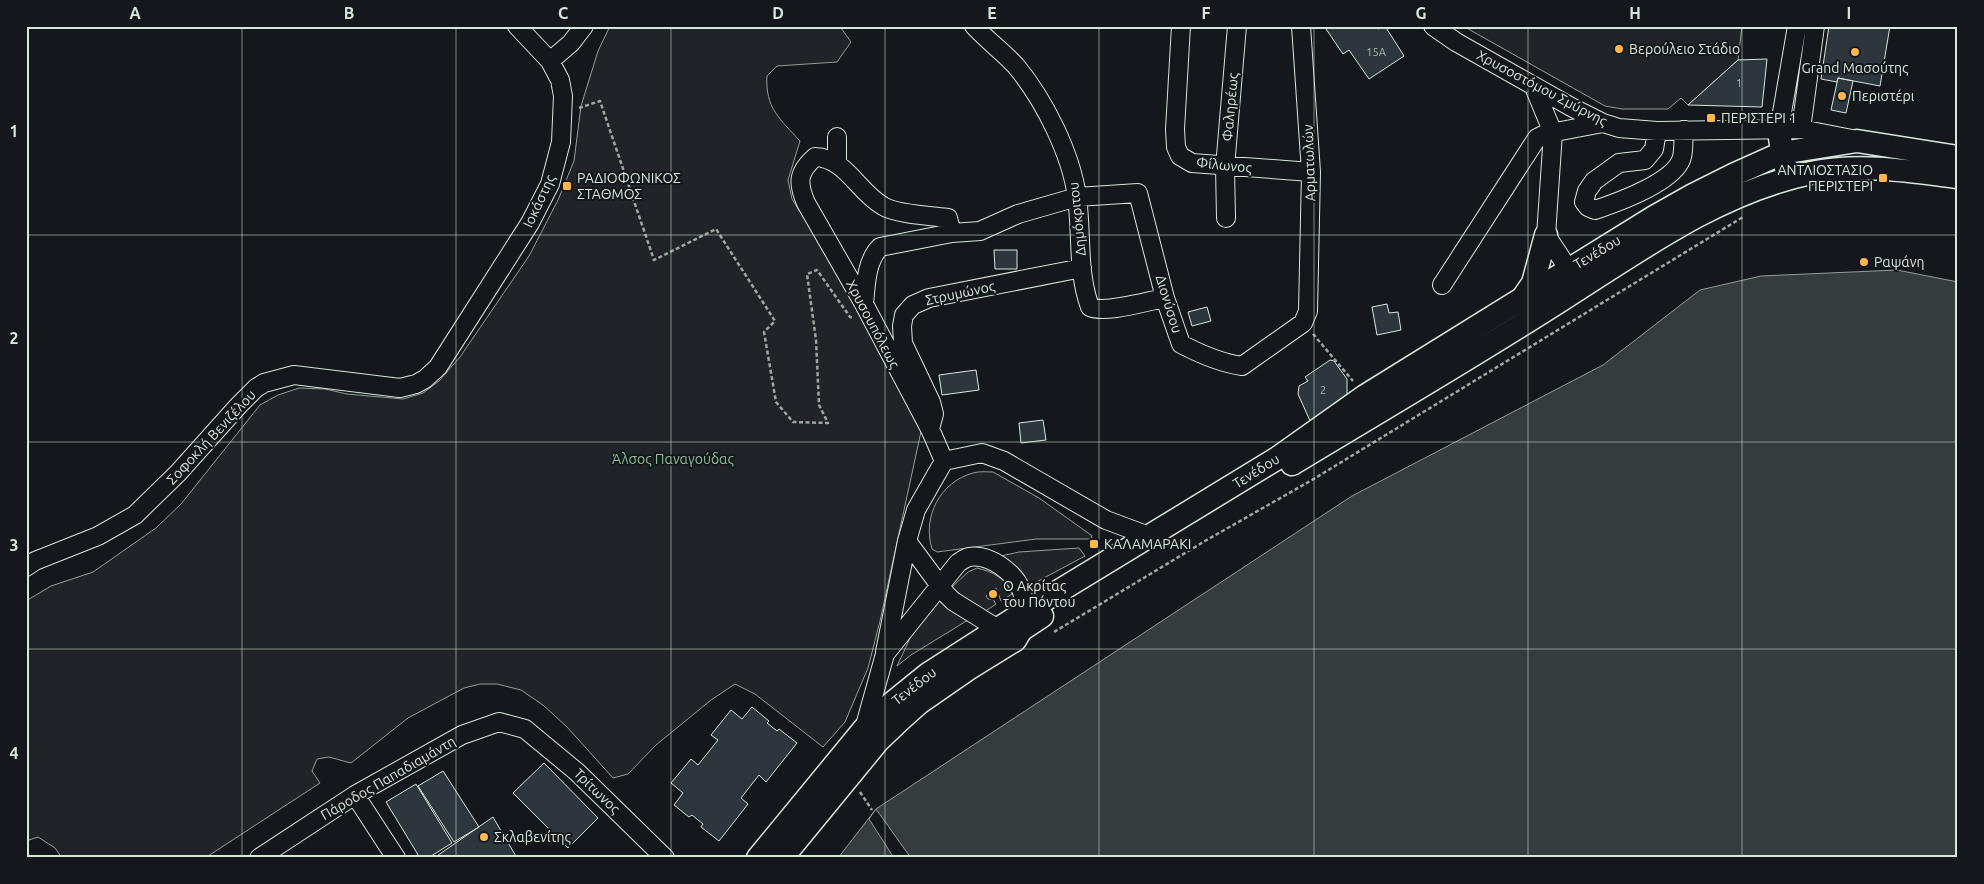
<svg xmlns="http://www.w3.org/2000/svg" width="1984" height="884" font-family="Ubuntu,sans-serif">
	<rect width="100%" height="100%" fill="#14181c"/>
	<path fill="#202428" stroke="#939e99" d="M 610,26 L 835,26 L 841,28 L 851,42 L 837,62 L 777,66 L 767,76 C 765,108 780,119 800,141 L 788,180 L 792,199 L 828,256 L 922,427 L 880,621 L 868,668 L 845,722 L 823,747 L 755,694 L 735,684 L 711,700 L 656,745 L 628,774 L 613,778 L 567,727 L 543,705 L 521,690 L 497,684 L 480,684 L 464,688 L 408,718 L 351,763 L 329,757 L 317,759 L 312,771 L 320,783 L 205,858 L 62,858 L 55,848 L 38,837 L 26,841 L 26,601 L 51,586 L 93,572 L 156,528 L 181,504 L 260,405 L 278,395 L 299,388 L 325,389 L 347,394 L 403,399 L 423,393 L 439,381 L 460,357 L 529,256 L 558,200 L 574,161 L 581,106 L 598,51 Z
		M 1463,26 L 1742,26 L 1738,60 L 1688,105 L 1681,98 L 1668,109 L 1622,109 L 1605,106 Z
		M 993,472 L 1039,498 L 1091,535 L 1092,539 L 1036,539 L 937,552 L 932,549 C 922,517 940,482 973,473 C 979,471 987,472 993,472 Z
		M 1079,548 L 1085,556 L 1027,587 C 1022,572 1014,566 1001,556 L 1019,552 Z
		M 977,568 C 994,572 1005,578 1012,594 L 1001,601 L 996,588 L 986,596 L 988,599 L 993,599 L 996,604 L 984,612 L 951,588 L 968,572 Z
		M 938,593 L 968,620 L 911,655 L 897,666 L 912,634 Z"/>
	<path fill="#363b3e" stroke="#939e99" d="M 1897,270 L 1958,282 L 1958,858 L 838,858 L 876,809 L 1352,496 L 1603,365 L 1700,290 L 1761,276 Z"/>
	<path fill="#14181c" stroke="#939e99" d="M 876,809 L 911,858 L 894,858 L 869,819 Z"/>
	<path fill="#2c363c" stroke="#d8e6dc" d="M 1324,26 L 1376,26 L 1378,29 L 1385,26 L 1404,56 L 1369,79 L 1349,50 L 1343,54 Z
		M 1829,26 L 1890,26 L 1880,86 L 1838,78 L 1837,82 L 1821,79 Z
		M 1767,59 L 1762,107 L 1688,105 L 1738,60 Z
		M 1838,78 L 1853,81 L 1846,113 L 1831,110 Z
		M 994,250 L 1017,250 L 1017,269 L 995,269 Z
		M 1387,304 L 1389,313 L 1398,312 L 1401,330 L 1377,335 L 1372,307 Z
		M 1207,307 L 1211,321 L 1192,326 L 1188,312 Z
		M 1330,360 L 1334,361 L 1347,379 L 1347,401 L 1311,423 L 1298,394 L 1299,386 L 1308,381 L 1305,377 Z
		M 976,370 L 979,390 L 942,395 L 939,375 Z
		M 1043,420 L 1046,440 L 1021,443 L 1019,423 Z
		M 752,707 L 769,721 L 767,723 L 777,731 L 779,729 L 797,743 L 766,782 L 759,775 L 741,798 L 748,804 L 719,841 L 701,827 L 703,824 L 692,815 L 689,817 L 674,805 L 683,793 L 671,783 L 691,759 L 698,765 L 718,740 L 711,735 L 731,710 L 742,719 Z
		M 544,763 L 598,818 L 568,848 L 513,793 Z
		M 443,771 L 479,827 L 454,842 L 418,786 Z
		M 416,784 L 452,843 L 428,858 L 420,858 L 386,802 Z
		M 493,817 L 517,858 L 434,858 Z"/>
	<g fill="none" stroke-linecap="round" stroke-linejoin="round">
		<defs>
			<path id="minor" d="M 974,26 C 987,40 1003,52 1016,66 C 1044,100 1071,153 1077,197 C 1082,233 1077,272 1090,307 C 1106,314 1147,301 1165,298
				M 1181,26 L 1175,129 L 1176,147 L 1180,156 L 1192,163 L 1311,172
				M 1433,26 L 1456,42 L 1573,108 L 1603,123 L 1619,128 L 1657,131 L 1801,129 L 1852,139
				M 550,61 L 571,43 L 584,26
				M 1534,87 L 1553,133 L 1546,235 L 1575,279
				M 1801,129 L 1815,26
				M 1779,130 L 1797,26
				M 1657,131 L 1654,149 L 1645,160 L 1619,163 L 1594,181 L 1587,191 L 1584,202 L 1588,207 L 1595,210 C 1616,203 1676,182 1682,157 C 1684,149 1683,138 1684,130
				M 837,164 L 837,137
				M 1226,218 L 1225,167 L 1237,26
				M 1442,285 L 1537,138 L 1545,134 L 1603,123
				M 864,304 C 866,285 866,261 880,247 L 952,233 L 980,231 L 1018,214 L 1077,197 L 1138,193 L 1165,298 L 1181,344 C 1200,354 1221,363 1242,366 L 1303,323 L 1308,311 L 1311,172 L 1301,26
				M 930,429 L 934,414 L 931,402 L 903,343 L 902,326 L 904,315 L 913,305 L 929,298 L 1082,268
				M 944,461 L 930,429 L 864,304 L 806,203 C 797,182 798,172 815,157 C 846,158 858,192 883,206 C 895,214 932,216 948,218 L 952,233
				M 944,461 L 982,453 L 1004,461 L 1106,520 L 1149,536
				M 907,541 L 946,594 L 953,601 L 1006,634
				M 26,567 L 35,561 L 98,536 L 135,515 L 178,473 L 239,405 L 256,388 L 264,383 L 294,375 L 400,388 L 416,384 L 425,379 L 438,367 L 530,223 L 550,184 L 561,142 L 563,96 L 560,80 L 550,61 L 517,26
				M 885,652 L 907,541 L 916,510 L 944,461
				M 864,729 L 885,654 L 958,563 C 961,561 965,558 969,557 C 989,553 1016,573 1022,592 C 1025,602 1023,614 1022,624
				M 355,795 L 396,858
				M 259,858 L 355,795 L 462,735 L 499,722 L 525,729 L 577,772 L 665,858"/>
			<path id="major" d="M 1779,130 L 1782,153 L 1786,168
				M 1522,299 L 1533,283 L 1546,235
				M 1292,464 C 1383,409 1476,355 1566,297 C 1643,248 1720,192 1811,173 C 1859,163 1909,171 1958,177
				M 758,858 L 864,729 L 886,708 L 928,674 L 1023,613 L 1276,459 L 1365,396 L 1654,217 L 1693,195 L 1733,175 L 1782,153 L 1794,151 L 1857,141 L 1958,157
				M 782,858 L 878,741 L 900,720 L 919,703 L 971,667 L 1015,640 L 1021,630 L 1042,616"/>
		</defs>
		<use href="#minor" stroke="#d8e6dc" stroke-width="20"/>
		<use href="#major" stroke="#d8e6dc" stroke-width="25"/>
		<path stroke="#9da8a2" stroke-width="2.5" stroke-dasharray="4 2.5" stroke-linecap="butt" d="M 579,108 L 600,101 L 654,260 L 716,229 L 775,321 L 764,332 L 776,402 L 793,422 L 828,423 L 819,405 L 816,340 L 807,274 L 817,270 L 850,317 L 853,318
			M 1313,334 L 1353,381
			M 1054,632 L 1205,541 L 1312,480 L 1743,217
			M 860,792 L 872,810"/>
		<use href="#minor" stroke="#14181c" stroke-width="18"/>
		<use href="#major" stroke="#14181c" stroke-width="22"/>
	</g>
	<path fill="none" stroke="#d8e6dc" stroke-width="1" stroke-opacity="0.55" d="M 242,26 L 242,858M 456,26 L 456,858M 671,26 L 671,858M 885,26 L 885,858M 1099,26 L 1099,858M 1314,26 L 1314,858M 1528,26 L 1528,858M 1742,26 L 1742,858M 26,235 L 1958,235M 26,442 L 1958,442M 26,649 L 1958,649"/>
	<g fill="#ffb74d" stroke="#14181c" stroke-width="2">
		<circle cx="1619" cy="49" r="5"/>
		<circle cx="1855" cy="52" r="5"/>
		<circle cx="1842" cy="96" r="5"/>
		<rect x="1706" y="113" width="10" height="10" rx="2.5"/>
		<rect x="1878" y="173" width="10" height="10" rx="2.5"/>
		<rect x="562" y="181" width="10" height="10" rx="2.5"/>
		<circle cx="1864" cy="262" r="5"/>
		<rect x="1089" y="539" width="10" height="10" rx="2.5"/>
		<circle cx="993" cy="594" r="5"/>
		<circle cx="484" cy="837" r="5"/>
	</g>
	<g text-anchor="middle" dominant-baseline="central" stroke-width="4" stroke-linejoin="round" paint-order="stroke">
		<g font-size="11" fill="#adbab4">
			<text x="1376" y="52">15Α</text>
			<text x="1739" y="83">1</text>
			<text x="1323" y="390">2</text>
		</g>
		<g font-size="14" fill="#d8e6dc" stroke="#14181c" text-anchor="start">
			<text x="1629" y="49">Βερούλειο Στάδιο</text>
			<text x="1855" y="68" text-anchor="middle">Grand Μασούτης</text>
			<text x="1852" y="96">Περιστέρι</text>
			<text x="1721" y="118">ΠΕΡΙΣΤΕΡΙ 1</text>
			<text x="1873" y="170" text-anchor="end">ΑΝΤΛΙΟΣΤΑΣΙΟ<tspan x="1873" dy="16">ΠΕΡΙΣΤΕΡΙ</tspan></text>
			<text x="577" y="178">ΡΑΔΙΟΦΩΝΙΚΟΣ<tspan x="577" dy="16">ΣΤΑΘΜΟΣ</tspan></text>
			<text x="1874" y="262">Ραψάνη</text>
			<text x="1104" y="544">ΚΑΛΑΜΑΡΑΚΙ</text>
			<text x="1003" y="586">Ο Ακρίτας<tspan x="1003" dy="16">του Πόντου</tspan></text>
			<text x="494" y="837">Σκλαβενίτης</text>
		</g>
		<g font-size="14" fill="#d8e6dc" stroke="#14181c">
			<text transform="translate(1542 88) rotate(28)">Χρυσοστόμου Σμύρνης</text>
			<text transform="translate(1230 107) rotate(-85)">Φαληρέως</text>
			<text transform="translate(1309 163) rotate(-92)">Αρματωλών</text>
			<text transform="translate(1224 165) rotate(6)">Φίλωνος</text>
			<text transform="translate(539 201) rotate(-65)">Ιοκάστης</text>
			<text transform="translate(1077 219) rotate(-96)">Δημόκριτου</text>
			<text transform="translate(1597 252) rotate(-31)">Τενέδου</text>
			<text transform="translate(960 293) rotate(-12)">Στρυμώνος</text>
			<text transform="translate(1169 304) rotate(73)">Διονύσου</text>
			<text transform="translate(873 324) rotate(62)">Χρυσουπόλεως</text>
			<text transform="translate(211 437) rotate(-47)">Σοφοκλή Βενιζέλου</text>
			<text transform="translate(1256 471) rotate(-32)">Τενέδου</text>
			<text transform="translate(914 686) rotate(-38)">Τενέδου</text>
			<text transform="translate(388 778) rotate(-30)">Πάροδος Παπαδιαμάντη</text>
			<text transform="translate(597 791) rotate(44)">Τρίτωνος</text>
		</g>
		<g font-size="14" fill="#8ac095" stroke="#14181c">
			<text x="673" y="459">Άλσος Παναγούδας</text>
		</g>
	</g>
	<rect width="1984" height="884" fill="none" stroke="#14181c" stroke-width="55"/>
	<rect x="28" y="28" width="1928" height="828" fill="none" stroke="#d8e6dc" stroke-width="2"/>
	<g font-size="16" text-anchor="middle" font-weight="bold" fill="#d8e6dc">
		<text x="135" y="19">A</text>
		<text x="349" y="19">B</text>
		<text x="563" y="19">C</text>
		<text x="778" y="19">D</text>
		<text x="992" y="19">E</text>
		<text x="1206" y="19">F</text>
		<text x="1421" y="19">G</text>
		<text x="1635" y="19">H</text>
		<text x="1849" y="19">I</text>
		<text x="14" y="137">1</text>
		<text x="14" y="344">2</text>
		<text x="14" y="551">3</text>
		<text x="14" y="759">4</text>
	</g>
</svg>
